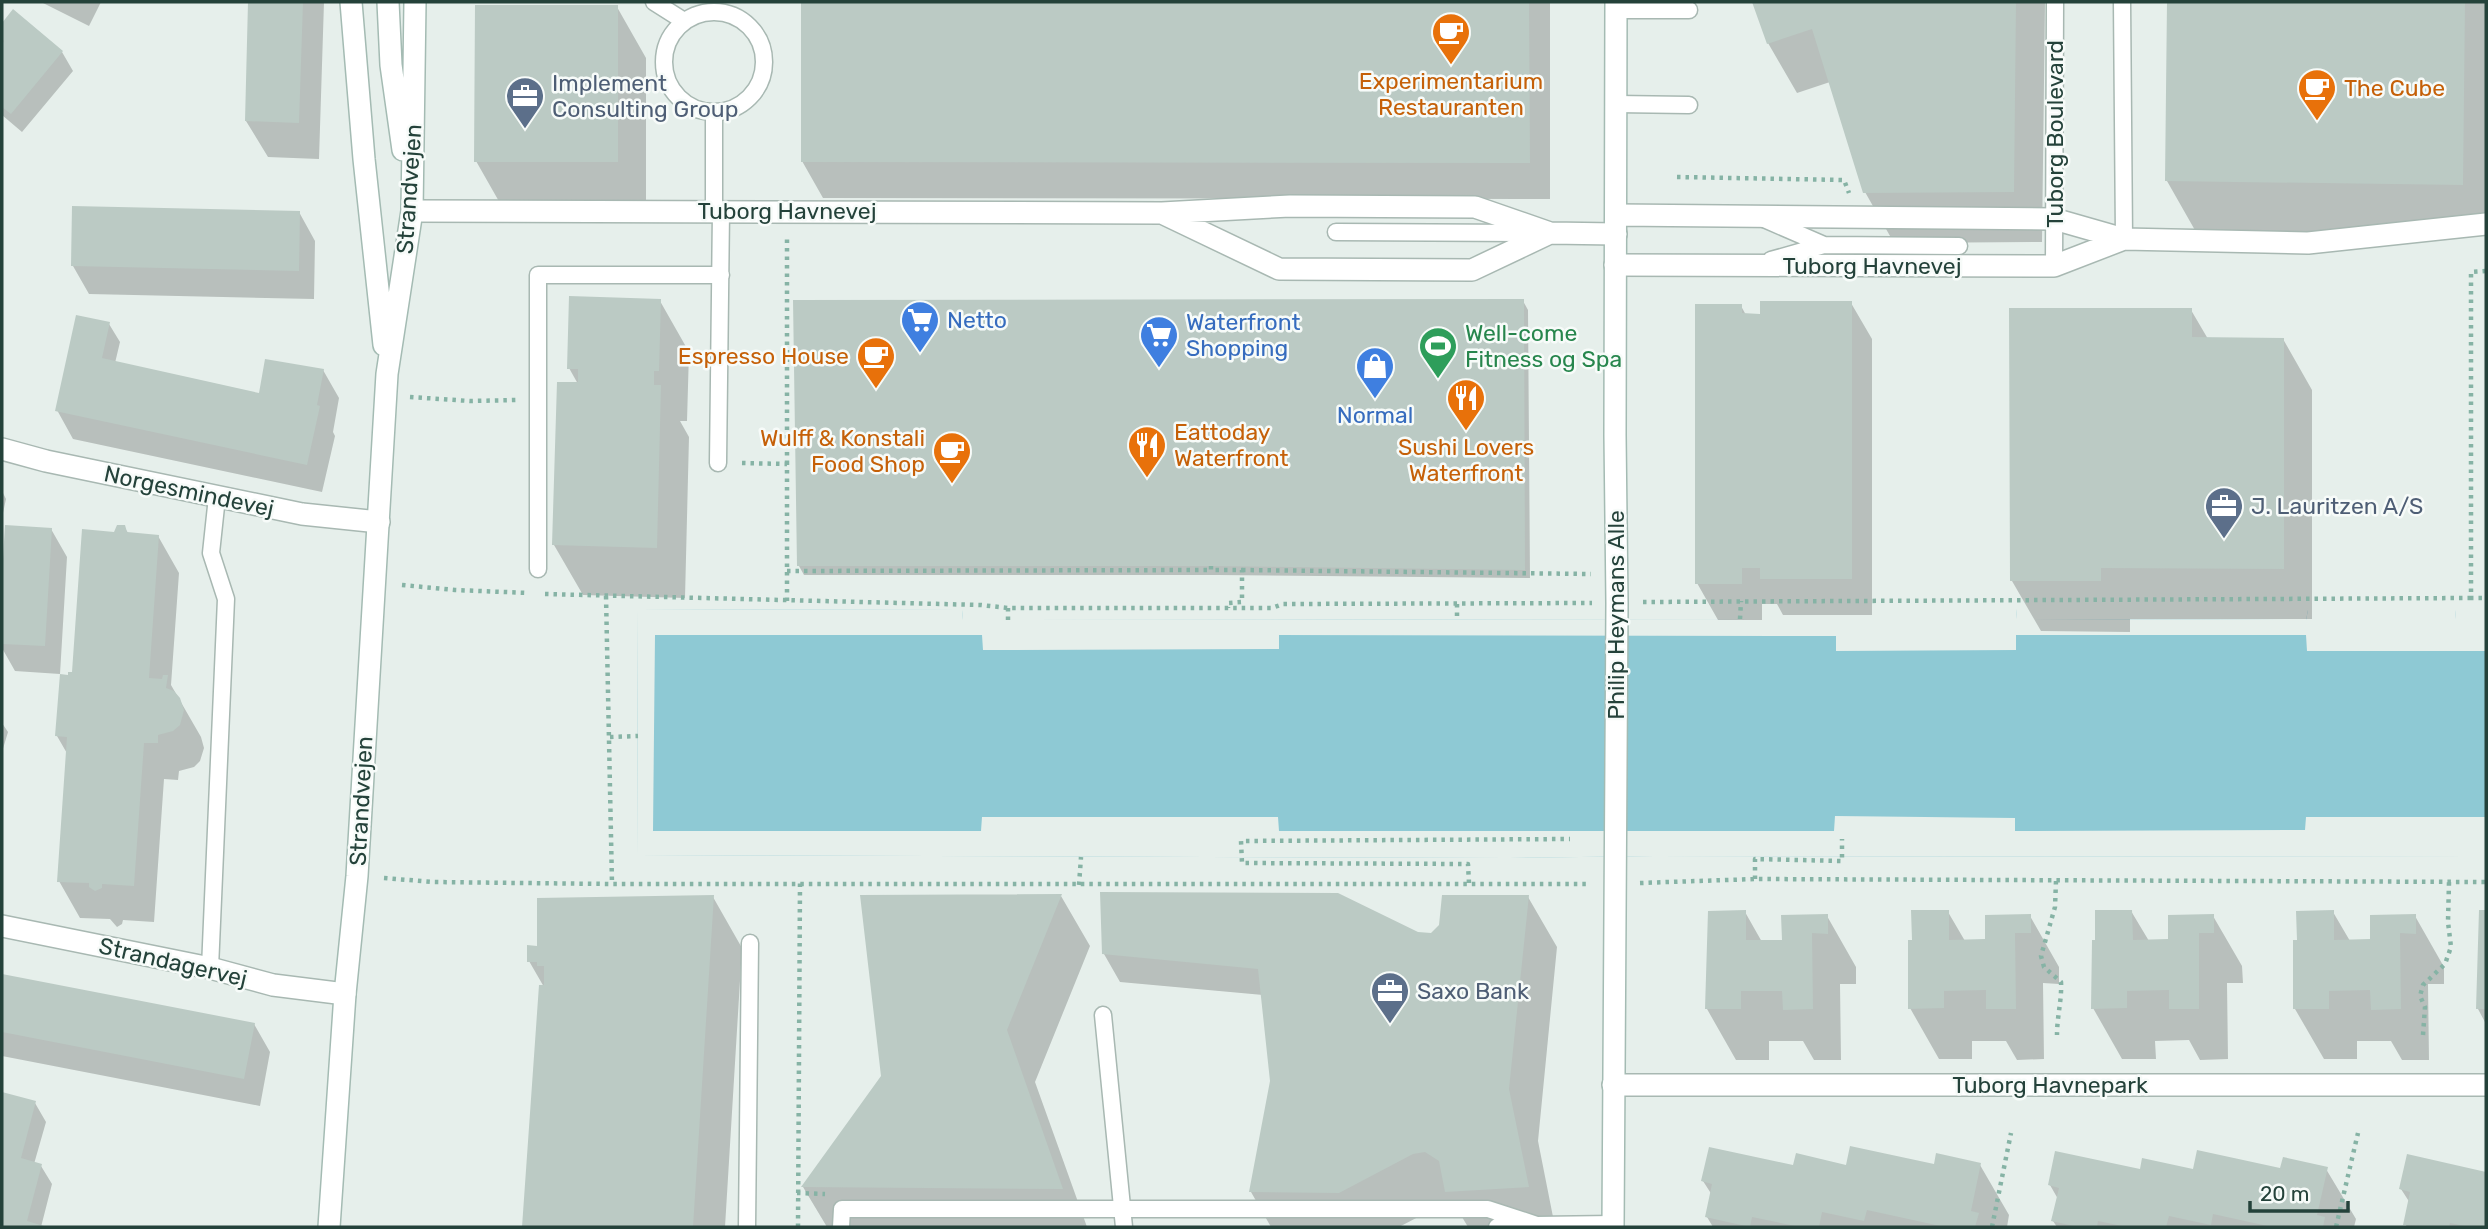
<svg xmlns="http://www.w3.org/2000/svg" width="2488" height="1229" font-family="Rubik,sans-serif">
	<rect width="100%" height="100%" fill="#e6efeb"/>
	<path fill="#8ec9d4" d="M 637,609 L 962,610 L 963,620 L 1835,619 L 1835,609 L 2016,609 L 2017,619 L 2306,620 L 2308,610 L 2455,610 L 2456,619 L 2486,619 L 2486,857 L 1654,856 L 1509,858 L 638,855 Z"/>
	<path fill="#e6efeb" d="M 637,609 L 962,610 L 963,620 L 1835,619 L 1835,609 L 2016,609 L 2017,619 L 2306,620 L 2308,610 L 2455,610 L 2456,619 L 2486,619 L 2486,651 L 2307,651 L 2306,635 L 2016,635 L 2016,650 L 1836,651 L 1836,636 L 1279,635 L 1279,649 L 983,650 L 982,635 L 655,635 L 653,831 L 981,831 L 982,817 L 1278,817 L 1279,831 L 1834,831 L 1835,816 L 2015,818 L 2015,831 L 2305,830 L 2306,817 L 2486,817 L 2486,857 L 1654,856 L 1509,858 L 638,855 Z"/>
	<path fill="#0003" d="M 41,2 L 101,2 L 89,26 Z
		M 250,2 L 324,2 L 319,159 L 268,157 L 246,121 Z
		M 802,2 L 1550,2 L 1550,199 L 823,198 L 802,161 Z
		M 1754,2 L 2045,2 L 2042,242 L 1894,243 L 1865,192 L 1830,82 L 1797,93 L 1768,43 Z
		M 2169,2 L 2486,2 L 2486,235 L 2196,232 L 2167,181 Z
		M 617,7 L 646,58 L 646,213 L 505,212 L 476,161 Z
		M 13,11 L 62,52 L 73,71 L 22,132 L 2,115 L 2,25 Z
		M 299,212 L 315,241 L 314,299 L 89,294 L 73,266 Z
		M 660,301 L 689,352 L 687,421 L 680,421 L 689,437 L 685,598 L 583,595 L 554,545 L 578,384 L 569,368 Z
		M 1523,301 L 1528,310 L 1530,578 L 1217,575 L 804,575 L 799,566 Z
		M 1851,303 L 1872,339 L 1872,615 L 1783,615 L 1777,604 L 1762,604 L 1762,620 L 1718,620 L 1697,583 L 1741,306 L 1746,315 L 1762,315 Z
		M 2191,310 L 2208,339 L 2283,339 L 2312,390 L 2312,619 L 2130,619 L 2130,632 L 2041,631 L 2012,581 Z
		M 109,324 L 120,342 L 115,363 L 261,395 L 323,370 L 339,398 L 333,432 L 335,436 L 322,492 L 73,439 L 57,410 Z
		M 2,491 L 6,499 L 3,513 L 2,513 Z
		M 7,526 L 51,529 L 67,557 L 60,674 L 15,671 L 2,648 L 2,603 Z
		M 126,530 L 129,534 L 158,536 L 179,573 L 171,685 L 201,737 L 204,748 L 200,761 L 194,767 L 179,771 L 178,780 L 164,779 L 154,922 L 123,920 L 122,924 L 117,927 L 110,919 L 80,918 L 59,881 L 68,755 L 57,736 L 70,677 L 73,674 L 115,534 Z
		M 2,723 L 8,732 L 2,752 Z
		M 1061,896 L 1090,946 L 1035,1082 L 1087,1227 L 827,1227 L 803,1187 Z
		M 713,897 L 742,948 L 725,1227 L 524,1227 L 541,986 L 544,987 L 529,961 L 538,947 Z
		M 1528,897 L 1557,947 L 1538,1141 L 1555,1227 L 1468,1227 L 1453,1202 L 1443,1204 L 1399,1227 L 1271,1227 L 1251,1192 L 1272,1081 L 1263,995 L 1120,982 L 1104,954 L 1432,934 Z
		M 2131,911 L 2149,941 L 2170,941 L 2213,916 L 2242,966 L 2243,983 L 2227,983 L 2228,1059 L 2200,1060 L 2189,1040 L 2155,1041 L 2156,1059 L 2122,1059 L 2093,1008 Z
		M 1745,912 L 1762,942 L 1784,941 L 1827,916 L 1856,967 L 1856,984 L 1840,984 L 1841,1060 L 1814,1060 L 1803,1041 L 1769,1041 L 1769,1060 L 1736,1060 L 1707,1009 Z
		M 1948,912 L 1965,941 L 1987,941 L 2030,916 L 2059,967 L 2059,984 L 2043,983 L 2044,1059 L 2017,1060 L 2006,1041 L 1972,1041 L 1972,1059 L 1939,1059 L 1910,1008 Z
		M 2333,912 L 2350,941 L 2372,941 L 2415,916 L 2444,967 L 2444,984 L 2428,984 L 2429,1060 L 2402,1060 L 2391,1041 L 2357,1041 L 2357,1059 L 2324,1059 L 2295,1009 Z
		M 2481,912 L 2486,912 L 2486,1024 L 2478,1009 Z
		M 2,976 L 254,1024 L 270,1052 L 260,1106 L 2,1056 Z
		M 2,1094 L 35,1103 L 46,1122 L 34,1164 L 41,1166 L 52,1184 L 41,1227 L 44,1227 L 2,1227 Z
		M 2408,1157 L 2486,1173 L 2486,1227 L 2406,1227 L 2410,1203 L 2401,1189 Z
		M 1980,1165 L 2009,1215 L 2007,1227 L 1713,1227 L 1707,1217 L 1712,1195 L 1703,1181 L 1795,1167 Z
		M 2326,1169 L 2356,1219 L 2354,1227 L 2057,1227 L 2053,1221 L 2058,1199 L 2050,1185 L 2141,1171 Z"/>
	<path fill="#bbcac4" d="M 248,2 L 303,2 L 299,123 L 245,121 Z
		M 801,2 L 1529,2 L 1530,163 L 801,162 Z
		M 1752,2 L 2016,2 L 2014,192 L 1863,193 L 1812,29 L 1767,44 Z
		M 2167,2 L 2465,2 L 2463,185 L 2165,181 Z
		M 475,5 L 618,5 L 618,162 L 474,162 Z
		M 13,9 L 63,51 L 11,114 L 2,107 L 2,44 L 4,41 L 2,39 L 2,23 Z
		M 72,206 L 300,211 L 299,271 L 71,266 Z
		M 569,296 L 661,299 L 659,371 L 654,371 L 654,385 L 661,385 L 657,548 L 552,545 L 557,382 L 578,382 L 578,369 L 567,369 Z
		M 1524,299 L 1525,570 L 1211,566 L 797,566 L 793,300 Z
		M 1760,301 L 1852,301 L 1852,579 L 1760,579 L 1760,568 L 1742,568 L 1742,584 L 1695,584 L 1695,304 L 1742,304 L 1742,313 L 1760,314 Z
		M 2009,308 L 2192,308 L 2192,337 L 2284,338 L 2284,569 L 2101,568 L 2101,581 L 2010,581 Z
		M 76,315 L 110,322 L 102,358 L 259,393 L 265,359 L 324,369 L 317,405 L 320,406 L 307,465 L 55,411 Z
		M 5,525 L 52,528 L 45,646 L 2,644 L 2,576 Z
		M 117,525 L 125,525 L 127,532 L 159,535 L 149,678 L 162,679 L 163,675 L 168,675 L 166,688 L 174,691 L 180,698 L 184,710 L 180,725 L 173,731 L 158,735 L 158,743 L 144,743 L 134,886 L 102,884 L 102,888 L 95,891 L 89,887 L 89,883 L 57,882 L 67,737 L 55,736 L 60,674 L 68,675 L 68,672 L 72,672 L 82,529 L 114,532 Z
		M 1100,892 L 1338,893 L 1418,932 L 1431,933 L 1439,925 L 1442,895 L 1529,895 L 1509,1089 L 1529,1187 L 1445,1192 L 1439,1161 L 1425,1152 L 1413,1154 L 1339,1193 L 1249,1192 L 1270,1081 L 1258,969 L 1102,954 Z
		M 1062,894 L 1007,1030 L 1063,1189 L 801,1187 L 881,1076 L 860,895 Z
		M 714,895 L 693,1227 L 522,1227 L 539,985 L 544,985 L 544,966 L 537,966 L 537,962 L 527,962 L 527,945 L 537,946 L 537,898 Z
		M 1746,910 L 1746,940 L 1782,940 L 1781,915 L 1828,914 L 1828,934 L 1812,933 L 1813,1009 L 1783,1010 L 1782,991 L 1741,991 L 1741,1009 L 1705,1009 L 1708,911 Z
		M 1911,910 L 1949,910 L 1949,940 L 1985,939 L 1985,915 L 2031,914 L 2031,933 L 2015,933 L 2016,1009 L 1986,1009 L 1986,990 L 1944,991 L 1944,1008 L 1908,1009 L 1908,940 L 1912,940 Z
		M 2095,910 L 2132,910 L 2133,940 L 2168,939 L 2168,915 L 2214,914 L 2214,933 L 2199,933 L 2199,1009 L 2169,1009 L 2169,990 L 2127,991 L 2127,1008 L 2091,1009 L 2092,940 L 2095,940 Z
		M 2334,910 L 2334,940 L 2370,939 L 2370,915 L 2416,914 L 2416,934 L 2400,933 L 2401,1009 L 2371,1010 L 2370,990 L 2329,991 L 2329,1009 L 2293,1009 L 2293,940 L 2297,940 L 2296,911 Z
		M 2479,910 L 2486,910 L 2486,1009 L 2476,1009 Z
		M 2,974 L 255,1023 L 244,1079 L 2,1032 Z
		M 2,1092 L 36,1101 L 21,1158 L 42,1164 L 27,1221 L 47,1227 L 2,1227 Z
		M 1850,1146 L 1934,1164 L 1936,1153 L 1981,1163 L 1971,1211 L 1979,1213 L 1975,1227 L 1945,1227 L 1867,1210 L 1864,1221 L 1822,1212 L 1819,1227 L 1800,1227 L 1752,1217 L 1750,1227 L 1705,1217 L 1712,1184 L 1701,1181 L 1709,1147 L 1793,1165 L 1796,1153 L 1846,1165 Z
		M 2197,1150 L 2280,1168 L 2283,1157 L 2328,1167 L 2317,1215 L 2325,1217 L 2323,1227 L 2272,1227 L 2213,1214 L 2211,1225 L 2169,1216 L 2166,1227 L 2127,1227 L 2098,1221 L 2097,1227 L 2078,1227 L 2051,1221 L 2059,1188 L 2048,1185 L 2055,1151 L 2140,1169 L 2142,1158 L 2193,1169 Z
		M 2407,1154 L 2486,1172 L 2486,1227 L 2469,1227 L 2450,1223 L 2449,1227 L 2403,1225 L 2410,1192 L 2399,1189 Z"/>
	<g fill="none" stroke-linecap="round" stroke-linejoin="round">
		<defs>
			<path id="lane" d="M 654,2 L 684,21
				M 2122,2 L 2124,239
				M 1616,10 L 1689,10
				M664 62a50 50 0 1 1 100 0a50 50 0 1 1-100 0Z
				M 1616,104 L 1689,105
				M 714,211 L 714,113
				M 1764,219 L 1824,245
				M 1336,232 L 1537,233
				M 1771,260 L 1824,245 L 1959,246
				M 2054,266 L 2055,2
				M 718,463 L 721,211
				M 538,569 L 538,275 L 721,275
				M 210,968 L 226,599 L 211,553 L 217,497
				M 1103,1015 L 1124,1227
				M 747,1227 L 750,943
				M 841,1227 L 842,1209 L 1488,1209 L 1537,1225 L 1613,1224
				M 1497,1227 L 1528,1225"/>
			<path id="street" d="M 412,211 L 1162,213 L 1290,206 L 1475,207 L 1550,233 L 1616,234
				M 1164,214 L 1279,269 L 1472,270 L 1550,233
				M 1616,215 L 2054,219 L 2124,239 L 2308,243 L 2486,224
				M 1615,265 L 2054,266 L 2124,239
				M 2,449 L 46,461 L 302,514 L 379,522
				M 2,926 L 210,968 L 273,985 L 345,994
				M 1613,1085 L 2486,1085"/>
			<path id="secondary" d="M 351,2 L 364,159 L 384,345
				M 388,2 L 391,65 L 403,150
				M 329,1227 L 345,994 L 357,876 L 387,374 L 412,211 L 415,2
				M 1613,1227 L 1617,603 L 1615,435 L 1616,2"/>
		</defs>
		<use href="#lane" stroke="#a8b8b2" stroke-width="19"/>
		<use href="#street" stroke="#a8b8b2" stroke-width="24"/>
		<use href="#secondary" stroke="#a4bbb3" stroke-width="24"/>
		<path stroke="#86b3a5" stroke-width="4.5" stroke-dasharray="3.5 5" stroke-linecap="butt" d="M 1677,177 L 1844,180 L 1849,193
			M 2486,271 L 2471,272 L 2471,598 L 2486,598
			M 410,397 L 470,401 L 516,400
			M 742,463 L 787,464 L 787,601
			M 787,464 L 787,237
			M 1211,566 L 1211,570 L 1242,570 L 1242,602 L 1228,603 L 1228,608
			M 1242,570 L 1591,574
			M 787,571 L 1211,570
			M 402,585 L 455,590 L 529,593
			M 545,594 L 981,605 L 1008,608 L 1272,608 L 1283,604 L 1592,603
			M 606,596 L 612,884
			M 1643,602 L 2471,598
			M 1457,604 L 1457,619
			M 1740,619 L 1741,601
			M 1008,620 L 1008,608
			M 610,737 L 638,736
			M 384,878 L 433,882 L 612,884 L 1589,884
			M 1755,879 L 1755,859 L 1842,861 L 1842,839
			M 2056,881 L 2055,907 L 2041,956 L 2044,967 L 2061,982 C 2062,1000 2057,1016 2057,1035
			M 1469,883 L 1468,864 L 1242,863 L 1241,841 L 1570,839
			M 1640,883 L 1755,879 L 2486,882
			M 1079,885 L 1081,857
			M 2423,1035 L 2425,1007 L 2420,996 L 2423,985 L 2445,964 L 2451,947 L 2448,922 L 2449,882
			M 797,1193 L 825,1194
			M 798,1227 L 800,883
			M 1992,1227 L 2011,1133
			M 2336,1227 L 2358,1133"/>
		<use href="#lane" stroke="#fff" stroke-width="16"/>
		<use href="#street" stroke="#fff" stroke-width="21"/>
		<use href="#secondary" stroke="#fff" stroke-width="21"/>
	</g>
	<defs>
		<symbol id="cafe-pin" viewBox="-11 -11 22 30"><path d="M0 17L-7.5 6A9.5 9.5 0 1 1 7.5 6Z" fill="#e8710a" stroke="#f7fbf9"/><path d="M-5.5-4.5H6V0H3Q3 3.5 0 3.5H-2.5Q-5.5 3.5-5.5 0ZM3-3.2v2h1.7v-2ZM-6 4.5H4V6H-6Z" fill="#fff"/></symbol>
		<symbol id="office-pin" viewBox="-11 -11 22 30"><path d="M0 17L-7.5 6A9.5 9.5 0 1 1 7.5 6Z" fill="#5c6f8a" stroke="#f7fbf9"/><path d="M-6-3h4V-5.5h4V-3h4V5H-6ZM-1-4.5V-3h2v-1.5ZM-6 0V1H6V0Z" fill="#fff"/></symbol>
		<symbol id="supermarket-pin" viewBox="-11 -11 22 30"><path d="M0 17L-7.5 6A9.5 9.5 0 1 1 7.5 6Z" fill="#3f7fe0" stroke="#f7fbf9"/><path d="M-6-5.5h2.5l.6 2H6L4.5 2H-2.5L-4.4-4H-6ZM-1.5 3.2a1.3 1.3 0 1 0 .1 0ZM3 3.2a1.3 1.3 0 1 0 .1 0Z" fill="#fff"/></symbol>
		<symbol id="stadium-pin" viewBox="-11 -11 22 30"><path d="M0 17L-7.5 6A9.5 9.5 0 1 1 7.5 6Z" fill="#2e9e5b" stroke="#f7fbf9"/><path d="M0-5a6.5 5 0 1 0 0 10a6.5 5 0 1 0 0-10ZM-3.5-1.8h7v3.6h-7Z" fill="#fff"/></symbol>
		<symbol id="shop-pin" viewBox="-11 -11 22 30"><path d="M0 17L-7.5 6A9.5 9.5 0 1 1 7.5 6Z" fill="#3f7fe0" stroke="#f7fbf9"/><path d="M-5-2.5h2.3a2.7 3.5 0 0 1 5.4 0H5L5.5 6h-11ZM-1.5-2.5h3a1.5 2.3 0 0 0-3 0Z" fill="#fff"/></symbol>
		<symbol id="restaurant-pin" viewBox="-11 -11 22 30"><path d="M0 17L-7.5 6A9.5 9.5 0 1 1 7.5 6Z" fill="#e8710a" stroke="#f7fbf9"/><path d="M-5-6h1v4h1v-4h1v4h1v-4h1v5L-1.5 .5V6h-2V.5L-5-1ZM5-6V6H3V1.5H1.5Q1.5-4 5-6Z" fill="#fff"/></symbol>
	</defs>
	<g fill-rule="evenodd">
		<use href="#cafe-pin" x="1429" y="10" width="44" height="60"/>
		<use href="#cafe-pin" x="2295" y="66" width="44" height="60"/>
		<use href="#office-pin" x="503" y="74" width="44" height="60"/>
		<use href="#supermarket-pin" x="898" y="298" width="44" height="60"/>
		<use href="#supermarket-pin" x="1137" y="313" width="44" height="60"/>
		<use href="#stadium-pin" x="1416" y="324" width="44" height="60"/>
		<use href="#cafe-pin" x="854" y="334" width="44" height="60"/>
		<use href="#shop-pin" x="1353" y="344" width="44" height="60"/>
		<use href="#restaurant-pin" x="1444" y="376" width="44" height="60"/>
		<use href="#restaurant-pin" x="1125" y="423" width="44" height="60"/>
		<use href="#cafe-pin" x="930" y="429" width="44" height="60"/>
		<use href="#office-pin" x="2202" y="484" width="44" height="60"/>
		<use href="#office-pin" x="1368" y="969" width="44" height="60"/>
	</g>
	<g text-anchor="middle" dominant-baseline="central" stroke-width="5" stroke-linejoin="round" paint-order="stroke">
		<g font-size="23" fill="#c56008" stroke="#f7fbf9">
			<text x="1451" y="81">Experimentarium<tspan x="1451" dy="26">Restauranten</tspan></text>
			<text x="2344" y="88" text-anchor="start">The Cube</text>
			<text x="849" y="356" text-anchor="end">Espresso House</text>
			<text x="1174" y="432" text-anchor="start">Eattoday<tspan x="1174" dy="26">Waterfront</tspan></text>
			<text x="925" y="438" text-anchor="end">Wulff &amp; Konstali<tspan x="925" dy="26">Food Shop</tspan></text>
			<text x="1466" y="447">Sushi Lovers<tspan x="1466" dy="26">Waterfront</tspan></text>
		</g>
		<g font-size="23" fill="#4e5e75" stroke="#f7fbf9" text-anchor="start">
			<text x="552" y="83">Implement<tspan x="552" dy="26">Consulting Group</tspan></text>
			<text x="2251" y="506">J. Lauritzen A/S</text>
			<text x="1417" y="991">Saxo Bank</text>
		</g>
		<g font-size="23" fill="#24423a" stroke="#f7fbf9">
			<text transform="translate(2055 134) rotate(-90)">Tuborg Boulevard</text>
			<text transform="translate(409 189) rotate(-86)">Strandvejen</text>
			<text x="787" y="211">Tuborg Havnevej</text>
			<text x="1872" y="266">Tuborg Havnevej</text>
			<text transform="translate(189 491) rotate(12)">Norgesmindevej</text>
			<text transform="translate(1616 615) rotate(-90)">Philip Heymans Alle</text>
			<text transform="translate(361 801) rotate(-87)">Strandvejen</text>
			<text transform="translate(173 962) rotate(13)">Strandagervej</text>
			<text x="2050" y="1085">Tuborg Havnepark</text>
		</g>
		<g font-size="23" fill="#366cbe" stroke="#f7fbf9" text-anchor="start">
			<text x="947" y="320">Netto</text>
			<text x="1186" y="322">Waterfront<tspan x="1186" dy="26">Shopping</tspan></text>
			<text x="1375" y="415" text-anchor="middle">Normal</text>
		</g>
		<g font-size="23" fill="#27864d" stroke="#f7fbf9" text-anchor="start">
			<text x="1465" y="333">Well-come<tspan x="1465" dy="26">Fitness og Spa</tspan></text>
		</g>
	</g>
	<rect width="2488" height="1229" fill="none" stroke="#24423a" stroke-width="7"/>
	<path d="M2250 1201v10h98v-10" fill="none" stroke="#24423a" stroke-width="3.5"/>
	<text x="2260" y="1201" font-size="21" fill="#24423a" stroke="#f7fbf9" stroke-width="5" paint-order="stroke">20 m</text>
</svg>
